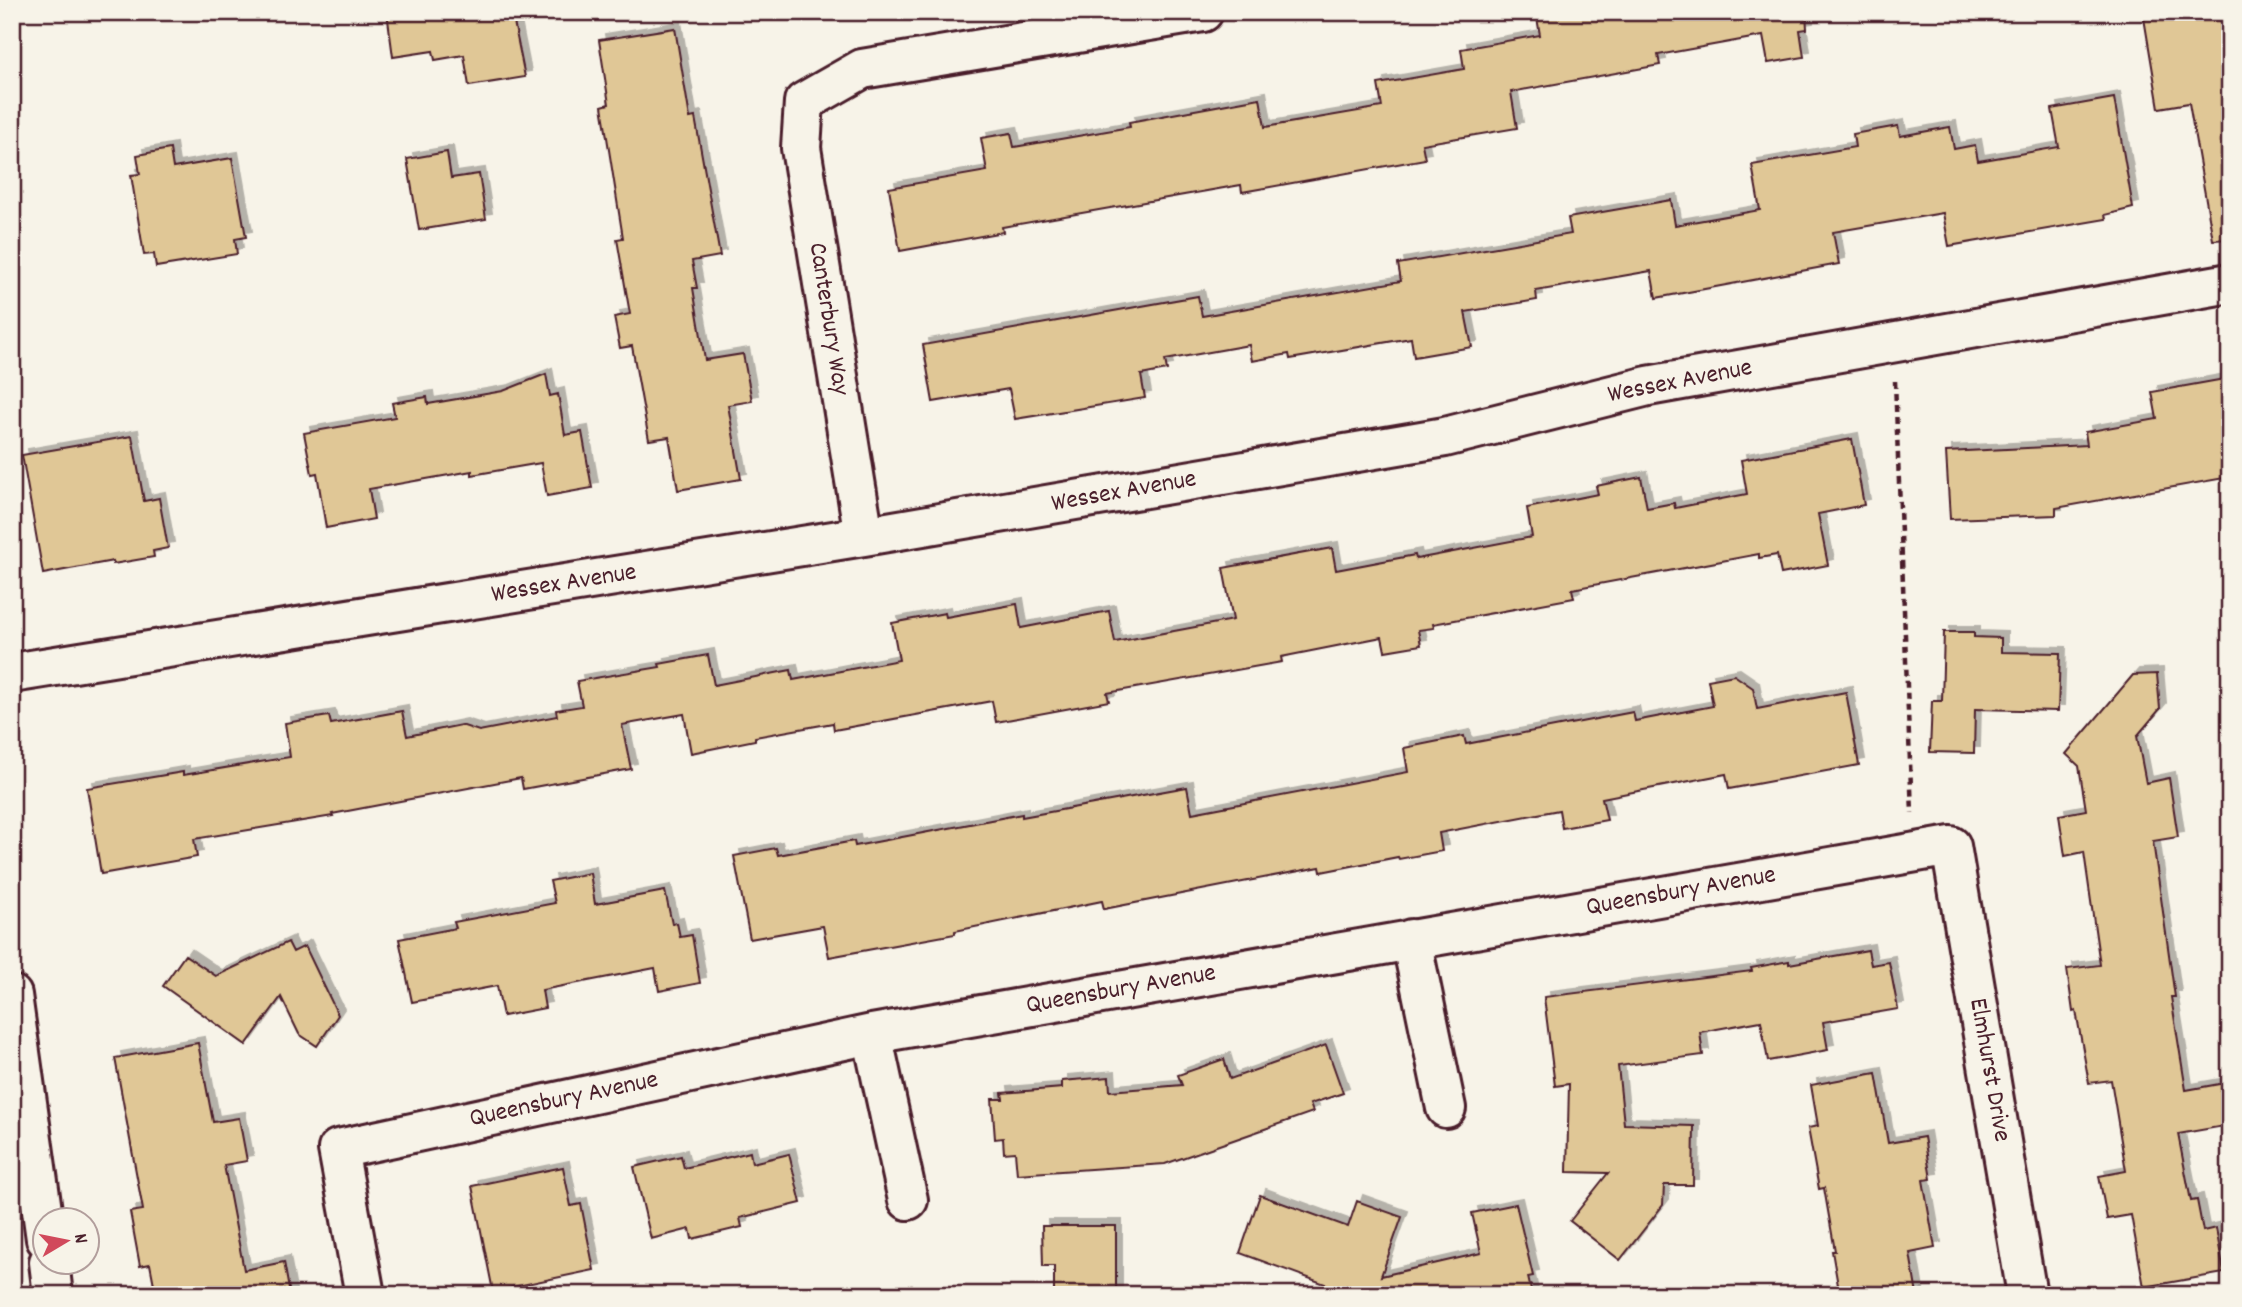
<svg xmlns="http://www.w3.org/2000/svg" width="2242" height="1307" font-family="Dekko,sans-serif">
	<defs>
		<filter id="shadow"><feDropShadow dx="6" dy="-6" stdDeviation="0" flood-color="#0004"/></filter>
	</defs>
	<rect width="100%" height="100%" fill="#f7f3e8"/>
	<filter id="ink" filterUnits="userSpaceOnUse"><feTurbulence type="fractalNoise" baseFrequency=".0143" numOctaves="2"/><feDisplacementMap in="SourceGraphic" scale="14" xChannelSelector="R" yChannelSelector="G"/><feConvolveMatrix kernelMatrix="1 2 1 2 8 2 1 2 1" color-interpolation-filters="sRGB"/></filter>
	<g filter="url(#ink)">
		<path fill="#e0c796" stroke="#4a1f2b" stroke-width="2" filter="url(#shadow)" d="M 387,12 L 512,12 L 525,77 L 469,86 L 464,55 L 435,60 L 433,51 L 393,57 Z
			M 1536,12 L 1806,12 L 1807,29 L 1800,30 L 1804,57 L 1768,63 L 1763,36 L 1658,55 L 1660,65 L 1511,92 L 1517,128 L 1422,144 L 1425,159 L 1242,192 L 1241,185 L 1002,227 L 1003,232 L 900,251 L 889,188 L 987,171 L 981,138 L 1011,133 L 1014,147 L 1130,127 L 1129,122 L 1260,98 L 1265,127 L 1382,107 L 1378,84 L 1464,69 L 1461,49 L 1540,35 Z
			M 2143,12 L 2221,12 L 2230,63 L 2230,239 L 2213,240 L 2189,103 L 2159,108 Z
			M 675,28 L 690,118 L 695,117 L 720,256 L 692,261 L 697,288 L 693,288 L 705,360 L 743,354 L 752,401 L 728,405 L 741,479 L 678,490 L 669,437 L 649,440 L 632,346 L 620,348 L 614,317 L 630,314 L 617,239 L 623,238 L 602,106 L 609,104 L 599,40 Z
			M 2114,98 L 2133,208 L 2105,215 L 2106,219 L 1949,246 L 1943,213 L 1833,232 L 1839,264 L 1656,298 L 1651,271 L 1536,291 L 1537,300 L 1465,312 L 1472,347 L 1414,357 L 1411,338 L 1290,359 L 1289,354 L 1252,361 L 1249,345 L 1165,360 L 1167,370 L 1141,375 L 1145,398 L 1015,419 L 1009,389 L 933,402 L 923,345 L 1198,296 L 1202,316 L 1401,281 L 1398,264 L 1571,234 L 1568,218 L 1671,200 L 1675,225 L 1760,210 L 1752,165 L 1855,147 L 1853,134 L 1898,126 L 1900,136 L 1950,127 L 1954,149 L 1975,145 L 1978,161 L 2059,147 L 2052,109 Z
			M 170,149 L 173,168 L 232,158 L 246,237 L 235,239 L 237,254 L 156,267 L 154,254 L 144,255 L 131,175 L 140,174 L 137,155 Z
			M 447,152 L 451,178 L 479,174 L 486,219 L 419,230 L 407,159 Z
			M 546,374 L 550,396 L 558,394 L 565,435 L 582,432 L 592,488 L 547,496 L 541,463 L 472,475 L 472,471 L 369,489 L 374,519 L 326,528 L 317,473 L 312,474 L 304,433 L 395,417 L 392,403 L 427,397 L 428,404 L 503,391 Z
			M 2230,378 L 2230,477 L 2056,508 L 2056,515 L 1950,519 L 1946,452 L 2087,445 L 2085,432 L 2157,419 L 2152,392 Z
			M 132,436 L 144,501 L 159,498 L 168,548 L 153,551 L 154,557 L 113,564 L 113,561 L 43,574 L 22,455 Z
			M 1852,439 L 1864,505 L 1818,514 L 1828,565 L 1781,574 L 1777,555 L 1759,558 L 1759,554 L 1572,589 L 1574,598 L 1433,624 L 1434,628 L 1418,630 L 1421,645 L 1385,651 L 1382,637 L 1281,657 L 1282,662 L 1107,693 L 1109,701 L 996,722 L 992,701 L 834,730 L 833,723 L 755,737 L 755,740 L 691,753 L 684,714 L 622,725 L 631,769 L 523,789 L 521,778 L 332,814 L 333,816 L 194,839 L 197,857 L 101,874 L 87,788 L 183,772 L 183,775 L 290,757 L 285,723 L 329,716 L 331,724 L 402,711 L 407,736 L 461,725 L 479,731 L 557,716 L 556,710 L 582,706 L 577,681 L 660,667 L 659,664 L 708,655 L 714,685 L 791,670 L 793,680 L 899,660 L 892,623 L 945,613 L 946,617 L 1017,604 L 1021,628 L 1109,611 L 1115,642 L 1233,620 L 1223,568 L 1332,548 L 1336,570 L 1415,555 L 1416,559 L 1532,537 L 1527,508 L 1598,494 L 1596,486 L 1641,477 L 1647,508 L 1674,503 L 1675,508 L 1747,494 L 1741,460 Z
			M 1944,632 L 1974,632 L 1974,637 L 2001,638 L 2001,652 L 2060,653 L 2058,711 L 1975,709 L 1974,753 L 1930,752 L 1932,701 L 1942,701 Z
			M 2157,674 L 2160,709 L 2137,736 L 2146,783 L 2169,778 L 2178,837 L 2153,841 L 2175,997 L 2171,997 L 2186,1090 L 2225,1083 L 2230,1125 L 2178,1134 L 2191,1201 L 2197,1200 L 2203,1231 L 2216,1228 L 2224,1273 L 2144,1287 L 2131,1215 L 2107,1219 L 2099,1176 L 2126,1171 L 2111,1080 L 2089,1083 L 2076,1011 L 2073,1012 L 2067,969 L 2100,965 L 2084,852 L 2065,856 L 2059,815 L 2086,810 L 2079,766 L 2066,754 L 2133,675 Z
			M 1734,675 L 1753,688 L 1757,709 L 1846,692 L 1859,765 L 1729,789 L 1726,774 L 1602,798 L 1607,820 L 1562,828 L 1559,810 L 1439,833 L 1442,851 L 1399,859 L 1398,857 L 1321,872 L 1320,867 L 1104,909 L 1102,901 L 955,931 L 955,934 L 829,957 L 823,926 L 750,939 L 734,856 L 776,848 L 778,855 L 854,841 L 855,846 L 1022,814 L 1022,817 L 1187,787 L 1192,813 L 1408,772 L 1404,748 L 1464,736 L 1466,744 L 1633,712 L 1635,721 L 1713,706 L 1708,680 Z
			M 590,873 L 595,904 L 665,891 L 672,924 L 677,923 L 680,937 L 692,935 L 700,983 L 659,991 L 655,968 L 542,990 L 545,1008 L 503,1016 L 497,986 L 412,1002 L 399,939 L 456,928 L 454,922 L 555,903 L 550,881 Z
			M 288,942 L 293,952 L 305,946 L 338,1015 L 317,1046 L 299,1034 L 281,997 L 246,1045 L 163,986 L 185,955 L 216,976 Z
			M 1868,950 L 1871,965 L 1889,962 L 1898,1009 L 1823,1022 L 1828,1050 L 1768,1061 L 1761,1021 L 1700,1032 L 1703,1055 L 1618,1066 L 1624,1124 L 1694,1126 L 1693,1185 L 1664,1185 L 1663,1205 L 1620,1260 L 1570,1221 L 1608,1173 L 1567,1172 L 1569,1084 L 1555,1086 L 1544,997 L 1752,971 L 1751,968 L 1789,961 L 1789,964 Z
			M 198,1043 L 213,1122 L 239,1118 L 247,1161 L 224,1165 L 244,1270 L 284,1262 L 290,1295 L 156,1295 L 150,1264 L 140,1266 L 130,1212 L 143,1210 L 115,1058 Z
			M 1326,1045 L 1343,1093 L 1310,1104 L 1313,1112 L 1165,1164 L 1017,1174 L 1015,1152 L 1004,1153 L 1003,1138 L 995,1139 L 992,1099 L 1003,1099 L 1002,1093 L 1062,1088 L 1062,1081 L 1109,1077 L 1110,1091 L 1182,1085 L 1178,1075 L 1224,1059 L 1230,1079 Z
			M 1876,1073 L 1888,1143 L 1924,1137 L 1931,1179 L 1923,1180 L 1935,1248 L 1910,1253 L 1917,1295 L 1848,1295 L 1847,1290 L 1839,1291 L 1832,1251 L 1835,1251 L 1824,1188 L 1819,1189 L 1808,1128 L 1818,1126 L 1811,1085 Z
			M 750,1152 L 752,1163 L 789,1154 L 801,1203 L 740,1218 L 742,1227 L 692,1239 L 690,1229 L 651,1239 L 634,1167 L 681,1156 L 684,1168 Z
			M 563,1167 L 571,1206 L 581,1204 L 594,1270 L 493,1291 L 472,1186 Z
			M 1260,1195 L 1348,1227 L 1357,1201 L 1402,1217 L 1381,1276 L 1481,1253 L 1472,1213 L 1516,1204 L 1533,1276 L 1528,1277 L 1532,1295 L 1355,1295 L 1240,1253 Z
			M 1042,1226 L 1116,1226 L 1116,1295 L 1054,1295 L 1054,1266 L 1043,1266 Z"/>
		<g fill="none" stroke-linecap="round" stroke-linejoin="round">
			<defs>
				<path id="minor" d="M 864,536 L 801,148 L 804,102 L 862,69 L 1203,12
					M 12,673 L 864,536 L 1445,437 L 1648,386 L 2230,283
					M 1411,939 L 1446,1108
					M 872,1034 L 908,1200
					M 365,1295 L 338,1149 L 872,1034 L 1951,846 L 2027,1295"/>
				<path id="secondary" d="M 12,995 L 46,1239
					M 49,1262 L 53,1295"/>
			</defs>
			<use href="#minor" stroke="#4a1f2b" stroke-width="44"/>
			<use href="#secondary" stroke="#4a1f2b" stroke-width="44"/>
			<path stroke="#4a1f2b" stroke-width="4.5" stroke-dasharray="7 5" stroke-linecap="butt" d="M 1895,381 L 1912,813"/>
			<use href="#minor" stroke="#f7f3e8" stroke-width="38"/>
			<use href="#secondary" stroke="#f7f3e8" stroke-width="38"/>
		</g>
	</g>
	<g text-anchor="middle" dominant-baseline="central" stroke-width="5" stroke-linejoin="round" paint-order="stroke">
		<g font-size="26" fill="#4a1f2b" stroke="#f7f3e8">
			<text transform="translate(828 319) rotate(81)">Canterbury Way</text>
			<text transform="translate(1680 382) rotate(-11)">Wessex Avenue</text>
			<text transform="translate(1124 492) rotate(-10)">Wessex Avenue</text>
			<text transform="translate(564 584) rotate(-9)">Wessex Avenue</text>
			<text transform="translate(1681 892) rotate(-10)">Queensbury Avenue</text>
			<text transform="translate(1121 990) rotate(-10)">Queensbury Avenue</text>
			<text transform="translate(1989 1070) rotate(80)">Elmhurst Drive</text>
			<text transform="translate(564 1100) rotate(-12)">Queensbury Avenue</text>
		</g>
	</g>
	<rect width="2242" height="1307" fill="none" stroke="#f7f3e8" stroke-width="42"/>
	<rect x="21" y="21" width="2200" height="1265" fill="none" stroke="#4a1f2b" stroke-width="2.5" filter="url(#ink)"/>
	<g transform="translate(66 1241) rotate(80)"><circle r="33" fill="#f7f3e8" stroke="#b29e9c" stroke-width="2"/>
	<path d="M0-5L12 26L0 18L-12 26Z" fill="#d1495b"/>
	<text y="-10" font-size="19" font-weight="bold" text-anchor="middle" fill="#4a1f2b">N</text>
	</g>
</svg>
